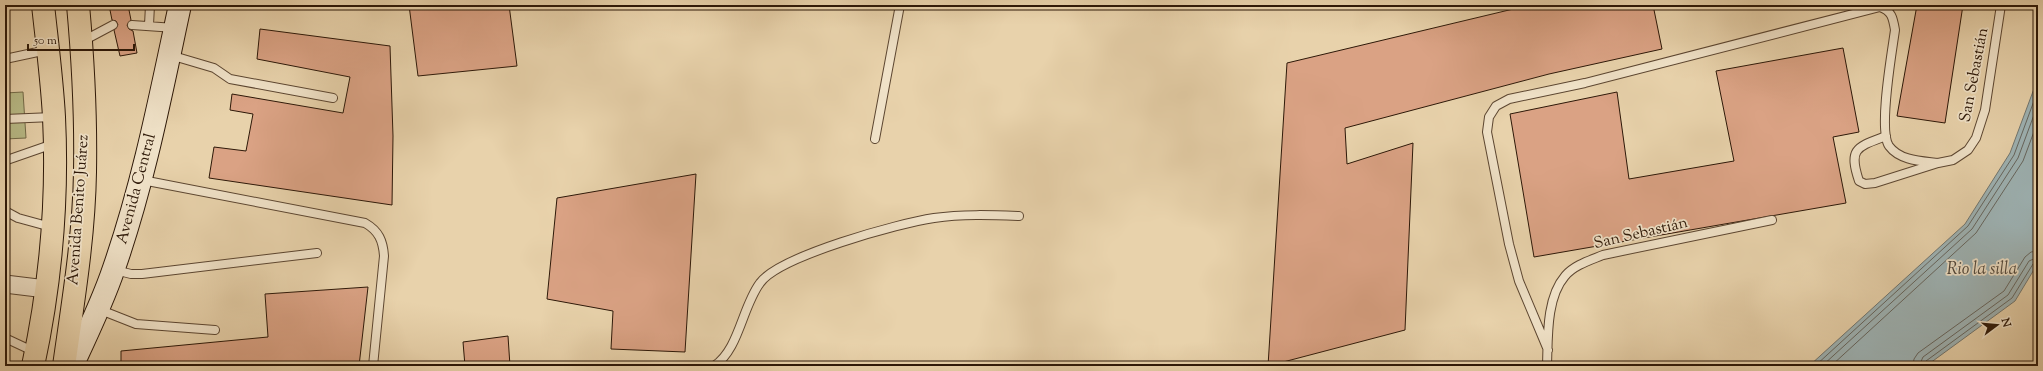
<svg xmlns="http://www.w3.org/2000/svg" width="2043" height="371" font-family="'Sorts Mill Goudy',serif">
	<rect width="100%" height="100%" fill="#e8d2ab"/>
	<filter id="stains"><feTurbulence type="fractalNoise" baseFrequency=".005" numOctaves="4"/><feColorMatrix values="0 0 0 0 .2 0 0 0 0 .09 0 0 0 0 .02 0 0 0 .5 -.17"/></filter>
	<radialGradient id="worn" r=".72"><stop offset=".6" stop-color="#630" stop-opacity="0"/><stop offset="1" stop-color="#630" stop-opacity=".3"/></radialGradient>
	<path fill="#b8bb87" stroke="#726a48" d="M 23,92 L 26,138 L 5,139 L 5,93 Z"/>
	<path fill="#9eb4b6" stroke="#717670" d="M 2038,78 L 2038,263 L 2015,301 L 1926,366 L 1809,366 L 1965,224 L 2010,153 Z"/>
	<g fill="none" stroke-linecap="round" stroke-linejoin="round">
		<path stroke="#66665f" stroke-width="1" d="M 1815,366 L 1968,226 L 2014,155 L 2038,90
			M 1822,366 L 1972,229 L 2018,158 L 2038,104
			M 1831,366 L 1976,233 L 2023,161 L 2038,121
			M 1913,366 L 1914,359 L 1918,353 L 2004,291 L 2025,257 L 2031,252 L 2038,251
			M 1919,366 L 1923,357 L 2008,295 L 2029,261 L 2038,257
			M 1924,366 L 1926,361 L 2012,298 L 2033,264 L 2038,262"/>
	</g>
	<path fill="#daa284" stroke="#2d1808" d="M 109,5 L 128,5 L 131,20 L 127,25 L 129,29 L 133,31 L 137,53 L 120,56 L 114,30 L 118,25 L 116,21 L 112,20 Z
		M 409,5 L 509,5 L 517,66 L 418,76 Z
		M 1530,5 L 1653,5 L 1662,49 L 1549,74 L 1345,128 L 1347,164 L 1413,143 L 1405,330 L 1268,366 L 1287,63 Z
		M 1917,5 L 1963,5 L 1945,123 L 1897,116 Z
		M 260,29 L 390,46 L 393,136 L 392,205 L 209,178 L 214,147 L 246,151 L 253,114 L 230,110 L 232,94 L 343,113 L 350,77 L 257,59 Z
		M 1843,48 L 1859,132 L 1833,137 L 1846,203 L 1534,257 L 1510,114 L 1617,92 L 1629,179 L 1734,161 L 1716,71 Z
		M 696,174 L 685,352 L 611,349 L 613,311 L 547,299 L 557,198 Z
		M 368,287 L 359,366 L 121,366 L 121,351 L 268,337 L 265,294 Z
		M 508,336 L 510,366 L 465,366 L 463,342 Z"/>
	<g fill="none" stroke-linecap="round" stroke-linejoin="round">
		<defs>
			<path id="service" d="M 132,25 L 175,28
				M 149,25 L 150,5
				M 83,41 L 113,25
				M 170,55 L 214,68 L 230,79 L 333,98
				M 5,59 L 47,50
				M 5,119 L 53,117
				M 1886,136 C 1857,147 1848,148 1859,181 L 1865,184 L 1875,183 L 1938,163 L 1953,160 L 1968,150 L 1976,138 L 1985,110 L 2001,5
				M 875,139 L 900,5
				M 7,160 L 53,144
				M 142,180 L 365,223 C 379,231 383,241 384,256 L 373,366
				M 5,211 L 18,218 L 51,227
				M 115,270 L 131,274 L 142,274 L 317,253
				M 98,309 L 136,324 L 215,330
				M 5,338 L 35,352
				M 1548,350 L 1519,281 L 1509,244 L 1487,132 L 1489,117 L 1496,106 L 1509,99 L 1585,83 L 1880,7 C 1892,11 1893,18 1895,30 C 1892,52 1878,130 1889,146 C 1900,161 1922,161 1938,163
				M 714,366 C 739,350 742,307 760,283 C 779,256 900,223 934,218 C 962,214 991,215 1019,216
				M 1547,366 C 1548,338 1546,298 1565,276 C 1574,265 1591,260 1603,255 L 1772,220"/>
			<path id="minor" d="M 5,284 L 46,289"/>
			<path id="secondary" d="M 72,366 C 87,334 103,301 114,268 C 144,182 161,93 180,5"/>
			<path id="primary" d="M 33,366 C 50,287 58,199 54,117 C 52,80 47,42 43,5
				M 64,366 C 73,302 84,237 85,172 C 86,117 83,60 78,5"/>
		</defs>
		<use href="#service" stroke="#5c4631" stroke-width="10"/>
		<use href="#minor" stroke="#5c4631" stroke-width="19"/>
		<use href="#secondary" stroke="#2d1808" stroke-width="24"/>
		<use href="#primary" stroke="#2d1808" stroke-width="24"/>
		<use href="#service" stroke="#f0e2c8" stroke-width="8"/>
		<use href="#minor" stroke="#f0e2c8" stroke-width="17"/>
		<use href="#secondary" stroke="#f0e2c8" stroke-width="22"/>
		<use href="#primary" stroke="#e8d2ab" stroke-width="22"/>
	</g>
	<g text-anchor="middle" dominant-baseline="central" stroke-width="3.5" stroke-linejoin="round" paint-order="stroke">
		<g font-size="16" fill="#2d1808" stroke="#f0e2c8">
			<text transform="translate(1975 75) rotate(-79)">San Sebastián</text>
			<text transform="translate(137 189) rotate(-75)">Avenida Central</text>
			<text transform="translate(79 210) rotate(-86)">Avenida Benito Juárez</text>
			<text transform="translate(1641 234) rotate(-13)">San Sebastián</text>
		</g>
		<g font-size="17" font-style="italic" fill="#4f473c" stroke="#f0e2c8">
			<text x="1982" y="270">Rio la silla</text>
		</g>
	</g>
	<rect width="2043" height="371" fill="none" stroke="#e8d2ab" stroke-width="20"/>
	<rect x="6" y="6" width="2031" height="359" fill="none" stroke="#2d1808" stroke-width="2"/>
	<rect x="10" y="10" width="2023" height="351" fill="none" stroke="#2d1808"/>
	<g transform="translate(1997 325) rotate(74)" stroke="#f0e2c8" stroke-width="3" paint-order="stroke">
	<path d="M0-3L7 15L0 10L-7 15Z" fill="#2d1808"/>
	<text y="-6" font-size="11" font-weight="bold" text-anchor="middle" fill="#2d1808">N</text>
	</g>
	<path d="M28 44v6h106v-6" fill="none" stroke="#2d1808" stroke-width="2"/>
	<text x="34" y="44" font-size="12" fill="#2d1808" stroke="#f0e2c8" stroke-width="3" paint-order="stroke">50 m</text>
	<rect width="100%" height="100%" filter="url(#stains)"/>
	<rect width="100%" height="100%" fill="url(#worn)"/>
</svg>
